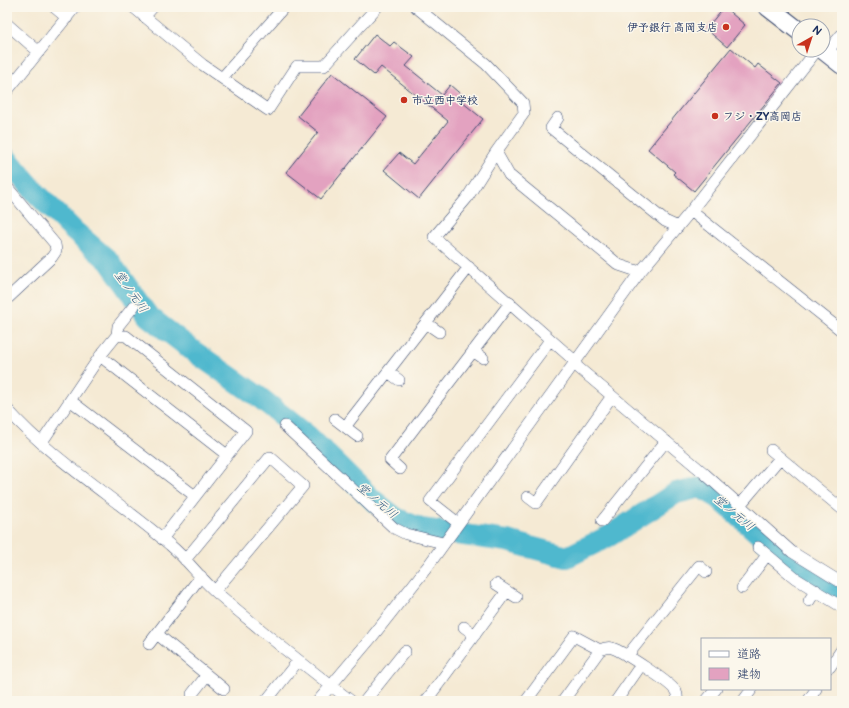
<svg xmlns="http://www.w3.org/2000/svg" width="849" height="708" font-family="'Balsamiq Sans','Klee One',sans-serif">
	<rect width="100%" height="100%" fill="#fbf7ec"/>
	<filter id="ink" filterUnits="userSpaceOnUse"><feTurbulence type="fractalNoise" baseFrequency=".025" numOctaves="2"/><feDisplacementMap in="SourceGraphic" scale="8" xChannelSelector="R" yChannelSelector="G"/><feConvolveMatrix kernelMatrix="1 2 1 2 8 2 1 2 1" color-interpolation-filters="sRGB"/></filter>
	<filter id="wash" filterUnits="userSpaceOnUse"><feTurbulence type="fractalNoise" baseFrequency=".012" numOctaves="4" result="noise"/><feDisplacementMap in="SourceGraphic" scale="16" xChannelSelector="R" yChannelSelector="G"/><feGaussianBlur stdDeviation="0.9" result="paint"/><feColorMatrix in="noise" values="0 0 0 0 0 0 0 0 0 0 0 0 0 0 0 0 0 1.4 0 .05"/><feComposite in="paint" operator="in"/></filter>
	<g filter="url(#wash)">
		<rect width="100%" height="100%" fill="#f5ead4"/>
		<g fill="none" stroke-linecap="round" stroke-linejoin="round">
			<path stroke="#50b8ce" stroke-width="22" d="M 7,159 L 37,194 L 74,231 L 109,261 L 148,316 L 196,353 L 259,397 L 308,436 L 372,499 L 396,518 L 421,529 L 507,541 L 567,557 L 609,536 L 676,493 L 700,487 L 719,498 L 788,560 L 842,593"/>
		</g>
		<g id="blocks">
			<path fill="#e3a2c0" d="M 724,7 L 745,25 L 727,47 L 706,29 Z
				M 375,34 L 390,46 L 394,42 L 414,57 L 406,66 L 442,95 L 450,85 L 465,98 L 462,102 L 483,119 L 419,199 L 384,170 L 399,153 L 413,164 L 448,121 L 381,67 L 374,75 L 355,59 Z
				M 731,48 L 755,68 L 758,64 L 782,83 L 694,191 L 673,174 L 675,172 L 648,149 Z
				M 332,73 L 387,117 L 321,199 L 286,172 L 318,132 L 298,116 Z"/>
		</g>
	</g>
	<g filter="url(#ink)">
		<use href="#blocks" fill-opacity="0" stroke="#3c4b70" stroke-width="1"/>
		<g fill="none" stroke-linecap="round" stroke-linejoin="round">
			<defs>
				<path id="minor" d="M 54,7 L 67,18
					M 133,7 L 203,65 L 268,110 L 297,66 L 324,66 L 377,7
					M 416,7 L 486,64 L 523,103 L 524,113 L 496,152 L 509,175 L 619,265 L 640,272
					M 144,17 L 153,7
					M 7,24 L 39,52
					M 826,53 L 842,34
					M 222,78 L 284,7
					M 7,91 L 75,7
					M 558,118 L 551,128 L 665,221 L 678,227
					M 496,152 L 467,198 L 434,237 L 576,362
					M 7,187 L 55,244 L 56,251 L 52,257 L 7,299
					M 691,211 L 842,331
					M 426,323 L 439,332
					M 117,335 L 126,336 L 246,431 L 162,539
					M 473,351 L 483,358
					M 100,356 L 227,455
					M 574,364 L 705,474 L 792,552 L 842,583
					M 388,372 L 399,380
					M 71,401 L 195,496
					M 7,409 C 54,462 117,499 170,545 C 187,559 200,578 216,592 C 260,630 305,666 351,701
					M 335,419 L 357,436
					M 285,426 L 394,528 L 406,534 L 443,543
					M 345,427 L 469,267
					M 42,442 L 100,356 L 117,335 L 118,326 L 134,306
					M 771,450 L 842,509
					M 400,469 L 390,460 L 510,303
					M 528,497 L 536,503 L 612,396
					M 740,505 L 780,458
					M 602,521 L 666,441
					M 458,523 L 430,501 L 550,340
					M 758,547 L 795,578 L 842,607
					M 185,560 L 270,457 L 303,486 L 215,591
					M 496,584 L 516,597
					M 742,588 L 767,555
					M 809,601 L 816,590
					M 464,627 L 475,635
					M 157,634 L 224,689
					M 149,644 L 201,576
					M 627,656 L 699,566 L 706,572
					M 830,667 L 842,649
					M 192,694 L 207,675
					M 266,701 L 298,661
					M 318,701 L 372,637 L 428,566 L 640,272 L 691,211 L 817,50
					M 365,701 L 405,651
					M 426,701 L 507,591
					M 526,701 L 574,636 L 600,650
					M 563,701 L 600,650 C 604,648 608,647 612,648 C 622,651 673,684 676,692 C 678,695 677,698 677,701
					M 616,701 L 641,665
					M 706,701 L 716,689
					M 743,701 L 752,689
					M 808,701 L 816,689"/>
				<path id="primary" d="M 768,7 L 799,31
					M 823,50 L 842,65"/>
			</defs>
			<use href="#minor" stroke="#3c4b70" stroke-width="12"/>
			<use href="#primary" stroke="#3c4b70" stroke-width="20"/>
			<use href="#minor" stroke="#fff" stroke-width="11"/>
			<use href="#primary" stroke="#fff" stroke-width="18"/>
		</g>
	</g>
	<g fill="#c8321e" stroke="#fbf7ec" stroke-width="1.5">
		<circle cx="726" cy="27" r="4"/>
		<circle cx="404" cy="100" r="4"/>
		<circle cx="715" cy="116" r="4"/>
	</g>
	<g text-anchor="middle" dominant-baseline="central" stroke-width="3" stroke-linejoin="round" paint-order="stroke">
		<g font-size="11" font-weight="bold" fill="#1b2f5e" stroke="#fbf7ec" text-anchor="start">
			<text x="718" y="27" text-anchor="end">伊予銀行 高岡支店</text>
			<text x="412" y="100">市立西中学校</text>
			<text x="723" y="116">フジ・ZY高岡店</text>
		</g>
		<g font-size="12" font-style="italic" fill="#2b5880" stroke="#fbf7ec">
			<text transform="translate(131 292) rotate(55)">堂ノ元川</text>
			<text transform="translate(377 501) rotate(40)">堂ノ元川</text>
			<text transform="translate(734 513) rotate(40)">堂ノ元川</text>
		</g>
	</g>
	<rect width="849" height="708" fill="none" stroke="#fbf7ec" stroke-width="24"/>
	<rect x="701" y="638" width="130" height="52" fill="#fbf7ec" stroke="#a1a7b3"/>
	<rect x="709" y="651" width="20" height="6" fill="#ffffff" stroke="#a1a7b3"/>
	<text x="737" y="658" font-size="12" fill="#1b2f5e">道路</text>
	<rect x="709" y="668" width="20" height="12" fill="#e3a2c0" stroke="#a1a7b3"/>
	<text x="737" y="678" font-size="12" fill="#1b2f5e">建物</text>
	<g transform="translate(811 38) rotate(39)"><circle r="19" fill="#fbf7ec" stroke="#a1a7b3"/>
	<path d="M0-3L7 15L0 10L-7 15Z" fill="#c8321e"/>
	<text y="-6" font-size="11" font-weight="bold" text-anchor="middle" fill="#1b2f5e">N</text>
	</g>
</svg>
